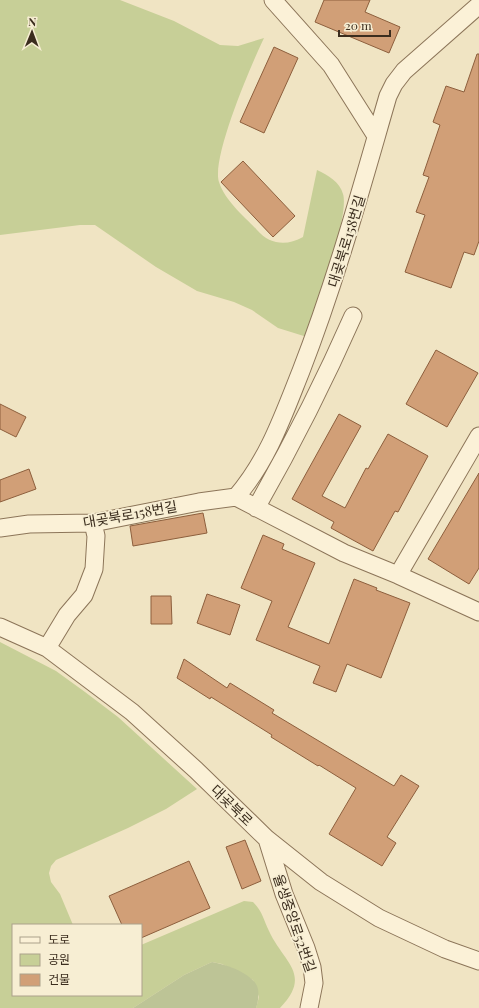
<svg xmlns="http://www.w3.org/2000/svg" width="479" height="1008" font-family="'Playfair Display','Noto Sans KR',serif">
	<rect width="100%" height="100%" fill="#f0e4c3"/>
	<path fill="#c7cf97" d="M 0,0 L 120,0 L 174,21 L 220,45 L 238,46 L 264,38 C 252,63 211,158 219,182 C 225,201 244,216 257,230 C 270,245 287,246 303,237 L 317,170 C 328,175 340,182 343,194 C 350,216 315,311 307,337 L 278,328 L 252,310 L 234,302 L 197,291 L 156,267 L 95,225 L 80,225 L 0,235 Z
		M 0,642 L 56,671 L 85,692 L 118,717 L 197,789 L 166,809 L 128,828 L 56,860 L 51,866 L 49,873 L 51,882 L 60,894 L 73,925 L 13,925 L 13,995 L 141,995 L 141,945 L 244,901 L 253,902 C 263,912 263,919 269,931 C 283,962 313,974 280,1008 L 256,1008 L 259,997 L 253,980 L 222,964 L 212,962 L 184,975 L 133,1008 L 0,1008 Z"/>
	<path fill="#bdc496" d="M 212,962 C 225,964 255,974 258,989 C 259,996 258,1002 256,1008 L 133,1008 L 184,975 Z"/>
	<path fill="#d19f77" stroke="#8d5f3d" d="M 324,0 L 370,0 L 365,12 L 400,27 L 389,53 L 315,22 Z
		M 274,47 L 298,58 L 264,133 L 240,122 Z
		M 477,54 L 479,54 L 479,241 L 474,255 L 464,252 L 451,288 L 405,272 L 425,215 L 416,212 L 429,177 L 423,175 L 440,125 L 433,122 L 446,86 L 464,92 Z
		M 243,161 L 295,216 L 273,237 L 221,182 Z
		M 436,350 L 478,373 L 447,427 L 406,404 Z
		M 0,404 L 26,417 L 16,437 L 0,429 Z
		M 339,414 L 361,426 L 322,496 L 345,508 L 366,468 L 368,469 L 388,434 L 428,456 L 398,512 L 395,511 L 373,551 L 331,528 L 334,522 L 292,499 Z
		M 29,469 L 36,489 L 0,502 L 0,480 Z
		M 479,473 L 479,568 L 469,584 L 428,559 Z
		M 203,513 L 207,533 L 133,546 L 130,526 Z
		M 263,535 L 284,544 L 282,549 L 315,563 L 288,627 L 329,644 L 354,579 L 377,588 L 376,590 L 410,603 L 381,678 L 347,664 L 336,692 L 313,683 L 320,666 L 256,640 L 272,601 L 241,588 Z
		M 207,594 L 240,605 L 230,635 L 197,623 Z
		M 151,596 L 171,596 L 172,624 L 151,624 Z
		M 184,659 L 227,688 L 230,683 L 274,710 L 272,713 L 394,786 L 401,775 L 419,786 L 387,837 L 396,843 L 382,866 L 329,834 L 356,788 L 319,765 L 318,766 L 271,737 L 272,735 L 211,697 L 210,699 L 177,678 Z
		M 245,840 L 261,881 L 242,889 L 226,847 Z
		M 189,861 L 210,908 L 141,938 L 141,925 L 122,925 L 109,896 Z"/>
	<g fill="none" stroke-linecap="round" stroke-linejoin="round">
		<defs>
			<path id="minor" d="M 273,0 L 331,65 L 376,136
				M 236,497 L 344,553 L 398,575 L 479,612
				M 256,508 C 292,445 324,382 353,316
				M 0,528 L 29,524 L 93,523 L 199,502 L 236,497 C 268,460 283,416 301,371 C 336,281 361,189 388,96 L 394,84 L 404,71 L 479,5
				M 398,575 L 479,436
				M 0,627 L 47,648 L 132,712 L 196,770 L 267,839 L 321,882 L 379,918 L 445,949 L 479,961
				M 47,648 L 67,615 L 84,595 L 94,569 L 96,536 L 93,523
				M 267,839 L 284,894 L 306,948 L 312,967 L 314,983 L 309,1008"/>
		</defs>
		<use href="#minor" stroke="#8c7559" stroke-width="19"/>
		<use href="#minor" stroke="#fbf1d7" stroke-width="17"/>
	</g>
	<g text-anchor="middle" dominant-baseline="central" stroke-width="3.5" stroke-linejoin="round" paint-order="stroke">
		<g font-size="14" fill="#3b2d1e" stroke="#f7eed3">
			<text transform="translate(346 241) rotate(-73)">대곶북로158번길</text>
			<text transform="translate(130 514) rotate(-10)">대곶북로158번길</text>
			<text transform="translate(232 805) rotate(44)">대곶북로</text>
			<text transform="translate(295 923) rotate(71)">율생중앙로52번길</text>
		</g>
	</g>
	<rect x="12" y="924" width="130" height="72" fill="#f7eed3" stroke="#aca18b"/>
	<rect x="20" y="937" width="20" height="6" fill="#fbf1d7" stroke="#aca18b"/>
	<text x="48" y="944" font-size="12" fill="#3b2d1e">도로</text>
	<rect x="20" y="954" width="20" height="12" fill="#c7cf97" stroke="#aca18b"/>
	<text x="48" y="964" font-size="12" fill="#3b2d1e">공원</text>
	<rect x="20" y="974" width="20" height="12" fill="#d19f77" stroke="#aca18b"/>
	<text x="48" y="984" font-size="12" fill="#3b2d1e">건물</text>
	<g transform="translate(32 32) rotate(1)" stroke="#f7eed3" stroke-width="3" paint-order="stroke">
	<path d="M0-3L7 15L0 10L-7 15Z" fill="#3b2d1e"/>
	<text y="-6" font-size="11" font-weight="bold" text-anchor="middle" fill="#3b2d1e">N</text>
	</g>
	<path d="M339 30v6h51v-6" fill="none" stroke="#3b2d1e" stroke-width="2"/>
	<text x="345" y="30" font-size="12" fill="#3b2d1e" stroke="#f7eed3" stroke-width="3" paint-order="stroke">20 m</text>
</svg>
